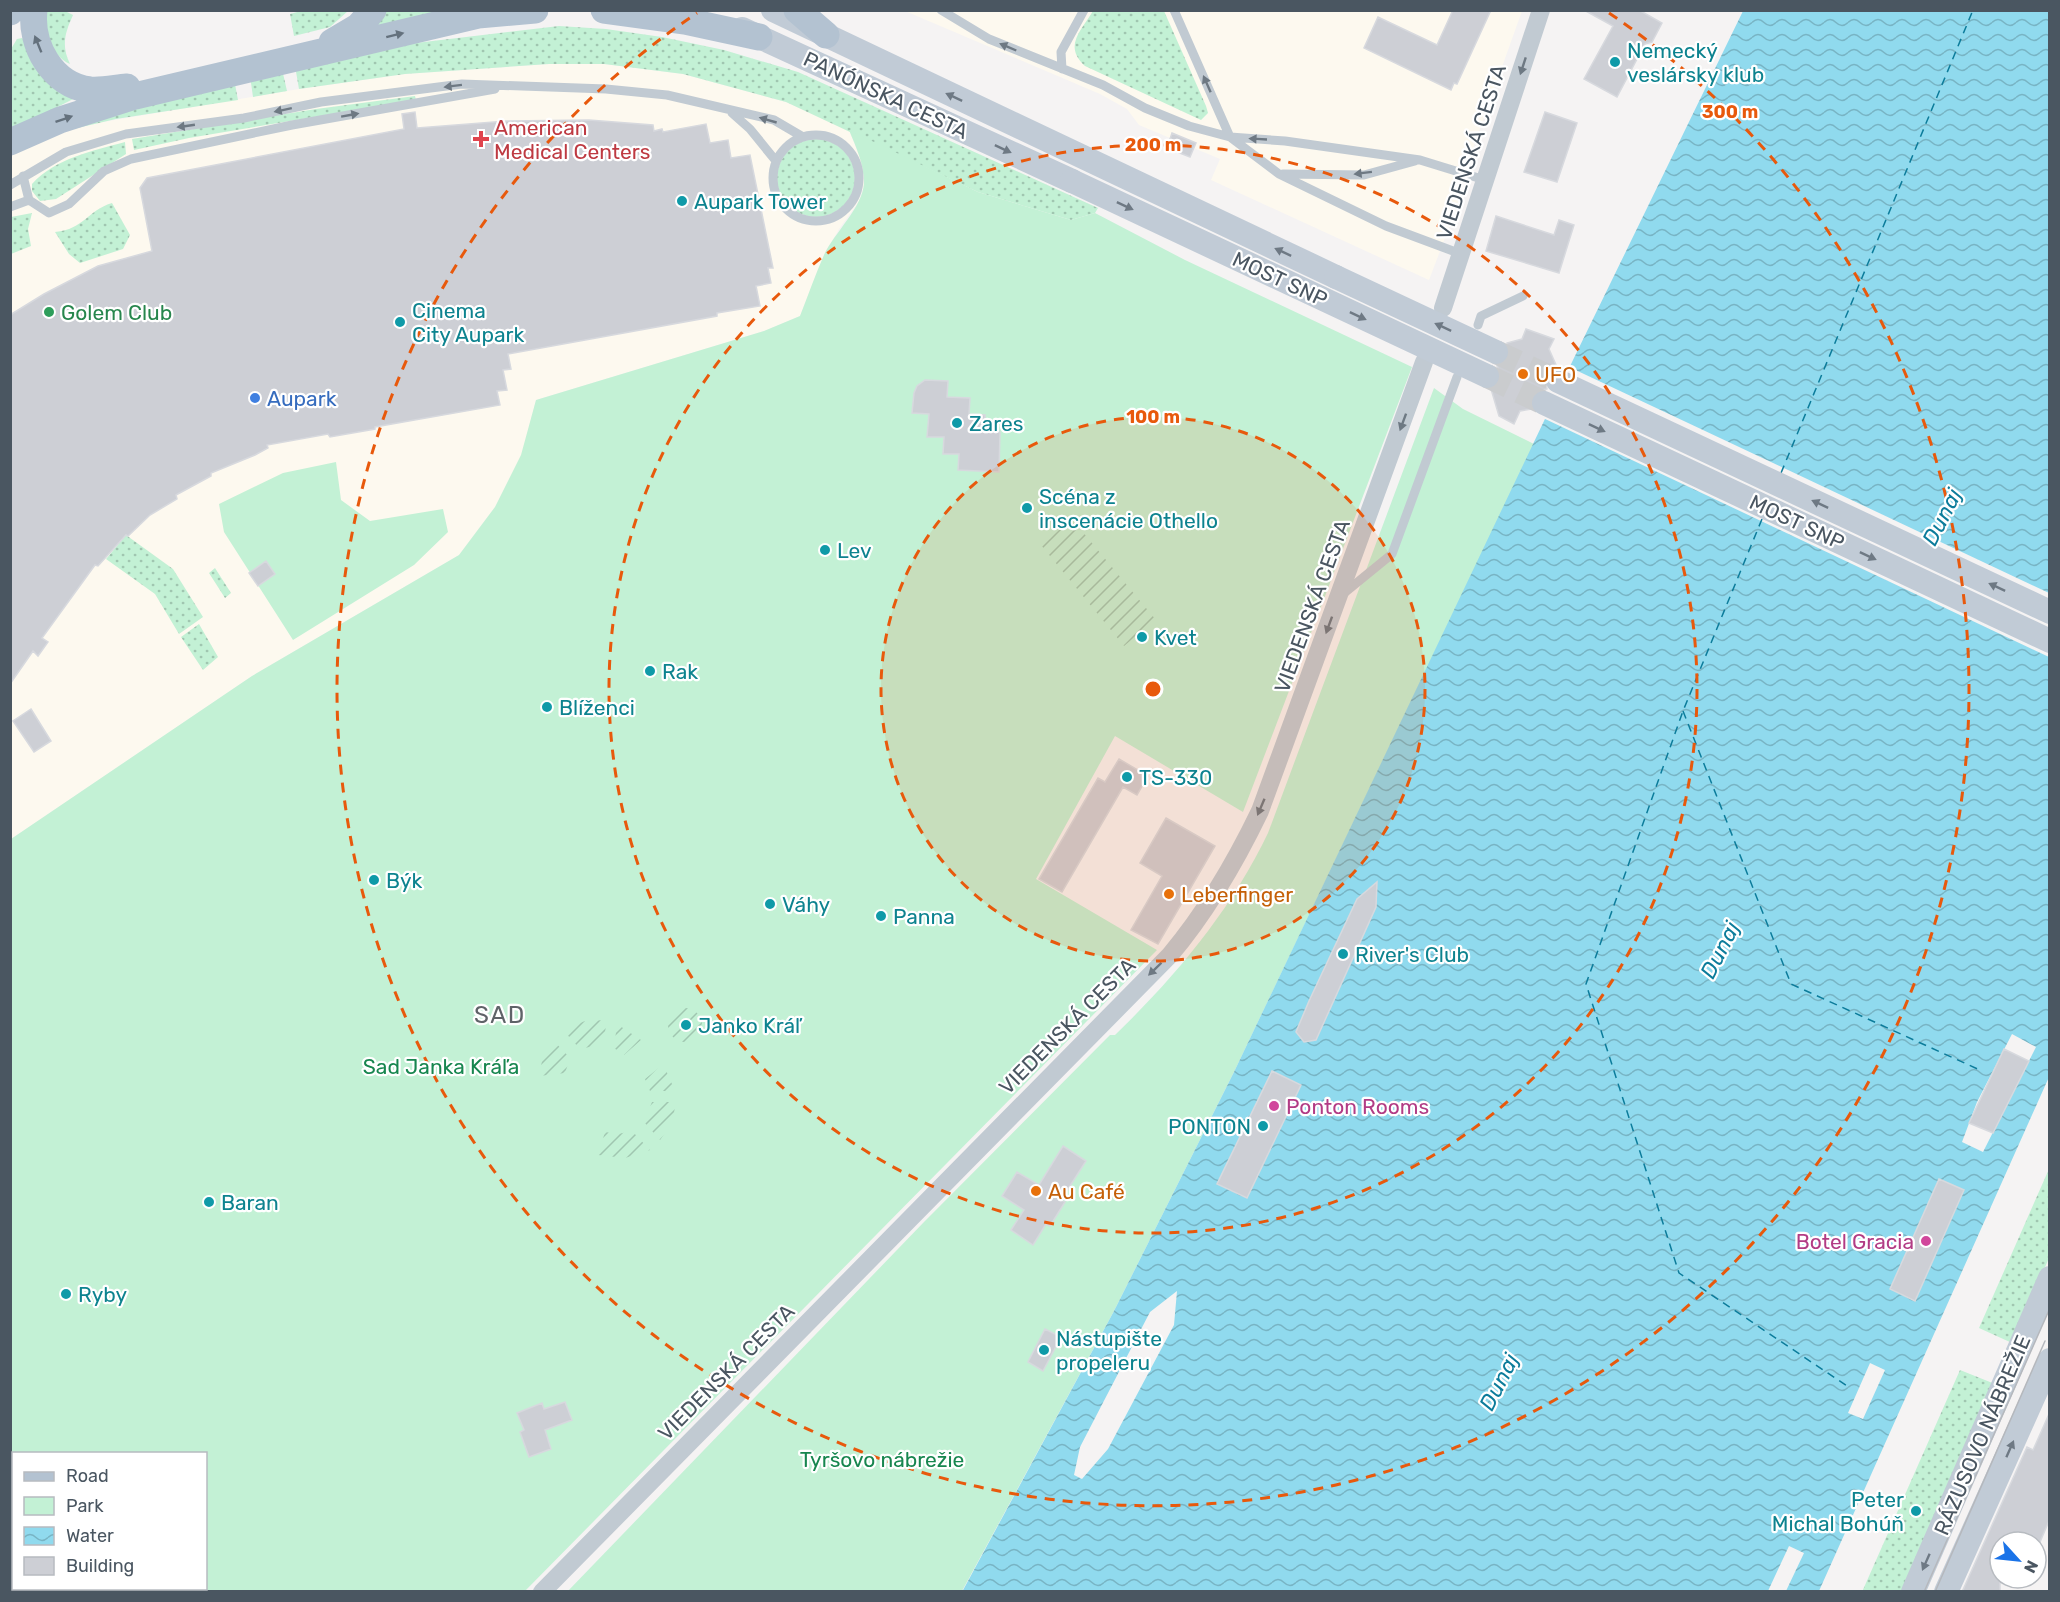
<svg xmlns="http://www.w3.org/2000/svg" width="2060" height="1602" font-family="Rubik,sans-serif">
	<defs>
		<pattern id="grass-dots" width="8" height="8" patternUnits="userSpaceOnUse" patternTransform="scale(1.5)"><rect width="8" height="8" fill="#c3f1d5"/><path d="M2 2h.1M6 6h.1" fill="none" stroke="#a0c6b0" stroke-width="1.8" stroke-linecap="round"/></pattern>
		<pattern id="garden-furrows" width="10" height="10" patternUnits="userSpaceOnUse" patternTransform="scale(1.5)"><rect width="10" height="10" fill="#c3f1d5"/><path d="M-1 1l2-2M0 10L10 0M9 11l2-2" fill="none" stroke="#a0c6b0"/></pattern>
		<pattern id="water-waves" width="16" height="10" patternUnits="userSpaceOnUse" patternTransform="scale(1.5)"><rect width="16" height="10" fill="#90daee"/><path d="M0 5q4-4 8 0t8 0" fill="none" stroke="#78b4c4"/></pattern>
	</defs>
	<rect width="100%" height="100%" fill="#f5f3f3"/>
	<path fill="#fdf9ef" d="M 905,11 L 1522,11 L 1474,145 L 1461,196 L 1429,280 L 1211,180 L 1220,159 L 1139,125 L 1127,109 L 1100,94 Z
		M 549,64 L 604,64 L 683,74 L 786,102 L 849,130 L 863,165 L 864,185 L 859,201 L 839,229 L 824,255 L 800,316 L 764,331 L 536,400 L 522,455 L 495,507 L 459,555 L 252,676 L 11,839 L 11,152 L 60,132 L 103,122 L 299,89 L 405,74 Z"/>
	<path fill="url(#grass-dots)" d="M 43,11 L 65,11 L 73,15 C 65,33 61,45 70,64 C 50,55 46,30 43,11 Z
		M 301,11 L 301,10 L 348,11 L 330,27 L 294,36 L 290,14 Z
		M 385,11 L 468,11 L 373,26 Z
		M 1093,11 L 1164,11 L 1206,106 L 1208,113 L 1201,120 L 1085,66 C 1063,46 1081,31 1093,11 Z
		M 559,26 L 606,29 L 662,37 L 724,50 L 798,72 L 1098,208 L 1095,213 L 1071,220 L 978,192 L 786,102 L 683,74 L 604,64 L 549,64 L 405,74 L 299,89 L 295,66 L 399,45 Z
		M 22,38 L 75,98 L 11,131 L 11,49 L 17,39 Z
		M 282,69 L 287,91 L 253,97 L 250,76 Z
		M 234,79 L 238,100 L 116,119 L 60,132 Z
		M 415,96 L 416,100 L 189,138 L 134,150 L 132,139 L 316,109 Z
		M777 178a39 39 0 1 1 78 0a39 39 0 1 1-78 0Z
		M 125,142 L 126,154 L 56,199 L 40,201 L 32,191 L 32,184 C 56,158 92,151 125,142 Z
		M 112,203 L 130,235 L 123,249 L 80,263 L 69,254 L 55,232 C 85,229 86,211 112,203 Z
		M 32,213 L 28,229 L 31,246 L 11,254 L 11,217 Z
		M 126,535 L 173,569 L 203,617 L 179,634 L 155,594 L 106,559 Z
		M 215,568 L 231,593 L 225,598 L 209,573 Z
		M 199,624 L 218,657 L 203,670 L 181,637 Z
		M 2049,1169 L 2049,1258 L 2012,1343 L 1979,1328 Z
		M 1960,1370 L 1995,1384 L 1903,1591 L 1862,1592 Z"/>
	<path fill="#c3f1d5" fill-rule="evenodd" d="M 849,130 L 978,192 L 1071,220 L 1095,213 L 1185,260 L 1412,367 L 1243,812 L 1115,736 L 1036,879 L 1157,950 L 525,1591 L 11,1592 L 11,839 L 252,676 L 459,555 L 495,507 L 521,455 L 536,400 L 764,331 L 800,316 C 808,296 815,275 824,255 C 834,233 863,207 864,183 C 864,164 856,147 849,130 ZM 14,1454 L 206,1454 L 206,1588 L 14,1588 Z
		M 1434,388 L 1463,409 L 1534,444 L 1234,1072 L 1114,1311 L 962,1591 L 567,1592 L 923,1223 L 1110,1035 L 1115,1035 C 1177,975 1231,910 1268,833 Z
		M 336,462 L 341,500 L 370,521 L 443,509 L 448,532 L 414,565 L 293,640 L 224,532 L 219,504 L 283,473 Z"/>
	<path fill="url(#garden-furrows)" d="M 1072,519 L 1156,620 L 1124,646 L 1041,545 Z
		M668 1025a17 17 0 1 1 34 0a17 17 0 1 1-34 0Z
		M 607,1020 L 603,1044 L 580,1049 L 563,1030 L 585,1021 Z
		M 617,1024 L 641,1040 L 624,1055 L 614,1048 Z
		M 553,1040 L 570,1058 L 565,1073 L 539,1076 L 543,1056 Z
		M 660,1067 L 665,1068 L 675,1091 L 650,1091 L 645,1079 Z
		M 652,1102 L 676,1102 L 672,1123 L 660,1140 L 644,1122 Z
		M 632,1131 L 650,1150 L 625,1158 L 598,1155 L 605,1132 L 618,1134 Z"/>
	<path fill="url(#water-waves)" d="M 1743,11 L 2049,11 L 2049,1077 L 1819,1591 L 962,1592 L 1114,1311 L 1234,1072 L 1573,360 Z"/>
	<path fill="#f5f3f3" d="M 1567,366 L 2049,593 L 2049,657 L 1543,418 Z
		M 2012,1034 L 2036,1047 L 1983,1152 L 1962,1142 L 1977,1102 Z
		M 1177,1291 L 1174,1325 L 1108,1449 L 1082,1479 L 1074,1475 L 1080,1447 L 1150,1312 Z
		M 1870,1363 L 1885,1370 L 1863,1419 L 1848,1413 Z
		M 1789,1546 L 1804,1553 L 1786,1591 L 1768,1591 Z"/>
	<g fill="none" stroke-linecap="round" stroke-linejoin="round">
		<path stroke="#0c7c9b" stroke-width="1.5" stroke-dasharray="8 6" stroke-linecap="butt" d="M 1781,473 L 1973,10
			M 1762,519 L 1683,711 L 1586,984 L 1679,1273 L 1850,1388
			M 1683,711 L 1791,984 L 1982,1071"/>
	</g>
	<path fill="#cdcfd5" stroke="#d7d9de" stroke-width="1.5" d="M 1453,10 L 1491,10 L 1457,84 L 1454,83 L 1451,90 L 1364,48 L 1378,17 L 1437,45 Z
		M 1584,10 L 1639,10 L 1662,23 L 1652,42 L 1645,44 L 1617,97 L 1584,79 L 1613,26 Z
		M 415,112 L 417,128 L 507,121 L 589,120 L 653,125 L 654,131 L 662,129 L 663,132 L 706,124 L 710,143 L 728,140 L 731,158 L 750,155 L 773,268 L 768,268 L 771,283 L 756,286 L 760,306 L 717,313 L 717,316 L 508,354 L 511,369 L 503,370 L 507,390 L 497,391 L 500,405 L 375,427 L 375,429 L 330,437 L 328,434 L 267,445 L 268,448 L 255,455 L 211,473 L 211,476 L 176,495 L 177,499 L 150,515 L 128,536 L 126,535 L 98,566 L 95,565 L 42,638 L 48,642 L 38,656 L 33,651 L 10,684 L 10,315 L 44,294 L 98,266 L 152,251 L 140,188 L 147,178 L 404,129 L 402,114 Z
		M 1545,112 L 1577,123 L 1557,182 L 1524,172 Z
		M 1172,133 L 1196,143 L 1190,157 L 1167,148 Z
		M 1496,216 L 1554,235 L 1559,220 L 1574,225 L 1559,273 L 1486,251 Z
		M 1526,329 L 1554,339 L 1549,349 L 1557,367 L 1545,376 L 1547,389 L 1535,392 L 1531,398 L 1531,409 L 1520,411 L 1514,424 L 1499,416 L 1491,389 L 1500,381 L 1501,374 L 1497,366 L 1505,363 L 1509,357 L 1507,343 L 1522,339 Z
		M 925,380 L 948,381 L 947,397 L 970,398 L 969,414 L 985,415 L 985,431 L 1000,432 L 999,472 L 958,470 L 959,454 L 943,454 L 944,437 L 927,437 L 929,414 L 912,413 L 914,393 L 917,386 Z
		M 266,561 L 275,574 L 258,586 L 249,573 Z
		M 31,709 L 51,741 L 34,752 L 13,721 Z
		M 1119,759 L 1148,776 L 1137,795 L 1123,787 L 1062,892 L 1039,879 L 1098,778 L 1105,782 Z
		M 1166,818 L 1215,846 L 1158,944 L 1131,930 L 1162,876 L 1140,863 Z
		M 1377,882 L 1376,907 L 1316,1040 L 1304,1042 L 1296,1032 L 1309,1001 L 1357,899 Z
		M 2004,1049 L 2029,1061 L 1993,1133 L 1969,1123 Z
		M 1272,1071 L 1301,1085 L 1247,1198 L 1217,1184 Z
		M 1063,1146 L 1086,1161 L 1061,1200 L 1065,1202 L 1050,1226 L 1046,1224 L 1033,1245 L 1011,1230 L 1024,1210 L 1002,1196 L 1017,1172 L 1039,1185 Z
		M 1939,1179 L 1964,1190 L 1915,1301 L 1890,1289 Z
		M 1045,1329 L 1061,1337 L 1043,1371 L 1028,1362 Z
		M 565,1402 L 572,1420 L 545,1430 L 551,1449 L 529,1457 L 520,1432 L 524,1430 L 517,1413 L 542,1403 L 544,1409 Z
		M 2049,1414 L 2049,1521 L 2040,1542 L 2000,1542 L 2000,1592 L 1962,1592 L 2027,1447 L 2033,1450 Z"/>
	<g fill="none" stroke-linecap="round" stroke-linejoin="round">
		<path stroke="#caccce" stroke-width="24" stroke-dasharray="24 12" stroke-linecap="butt" d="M 1496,352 L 1558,381
			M 1487,376 L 1544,403"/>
		<path stroke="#c1cad2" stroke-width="9" d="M 941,10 L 989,39 L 1103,85 L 1145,108 L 1189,126 L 1230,137 L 1285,141 L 1420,160 L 1485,180
			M 1174,10 L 1230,137 L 1279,174 L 1386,226 L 1461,254
			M 1062,69 L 1061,52 L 1084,10
			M 732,113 L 750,129 L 776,161
			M773 178a43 43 0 1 1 86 0a43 43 0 1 1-86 0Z
			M 1283,174 L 1364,175 L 1415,161
			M 23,176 L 29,200 L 49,213 L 69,204 L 104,171 L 131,159 L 292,125 L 495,89
			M 10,185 L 66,152 L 126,134 L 244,118 L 321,102 L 462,84 L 606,89 L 667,95 L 774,120 L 803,137
			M 10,207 L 29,200
			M 1478,325 L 1481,316 L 1523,296
			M 1343,594 L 1392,554 L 1457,377"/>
		<path stroke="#c1cad2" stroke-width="18" d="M 1443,308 L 1541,10
			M 542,1592 L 1170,955 C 1207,911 1235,863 1260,811 L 1424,362"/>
		<path stroke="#c1cbd6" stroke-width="24" d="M 773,10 L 1336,277
			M 742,29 L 1072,181
			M 1558,381 L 2050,612
			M 1544,403 L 2050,641
			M 1913,1592 L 2050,1278
			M 1946,1592 L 2050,1360"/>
		<path stroke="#b3c2d1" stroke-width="27" d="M 34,10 C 30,45 52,85 90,90 C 102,91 115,88 127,87
			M 604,10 L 685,21 L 759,37
			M 797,10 L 826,35
			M 10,12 L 11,10
			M 332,42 L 359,26 L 373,10
			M 10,142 L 60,120 L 135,96 L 478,15 L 535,10"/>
		<path stroke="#b5b8bd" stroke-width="1.5" d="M 1924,1592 L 2050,1308
			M 1935,1592 L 2045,1341"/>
		<path stroke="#c1cbd6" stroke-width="24" d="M 1072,181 L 1487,376
			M 1336,277 L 1496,352"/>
	</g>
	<defs><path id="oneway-solid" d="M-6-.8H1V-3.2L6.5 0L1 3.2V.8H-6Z" transform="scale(1.5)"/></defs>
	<g fill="#64717d">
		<use href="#oneway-solid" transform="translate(395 35) rotate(-14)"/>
		<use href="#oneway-solid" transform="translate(38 44) rotate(-112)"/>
		<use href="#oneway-solid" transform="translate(64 119) rotate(-19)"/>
	</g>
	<g fill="#6e7983">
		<use href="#oneway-solid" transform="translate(1008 47) rotate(-157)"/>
		<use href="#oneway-solid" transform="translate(1523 66) rotate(108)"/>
		<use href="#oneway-solid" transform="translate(1207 84) rotate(-114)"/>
		<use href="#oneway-solid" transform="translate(453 86) rotate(173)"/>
		<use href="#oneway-solid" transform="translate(283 110) rotate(168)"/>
		<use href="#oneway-solid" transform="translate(350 115) rotate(-10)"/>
		<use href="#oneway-solid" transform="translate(768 120) rotate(-164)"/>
		<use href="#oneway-solid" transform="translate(186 126) rotate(172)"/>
		<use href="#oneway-solid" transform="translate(1258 139) rotate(-177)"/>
		<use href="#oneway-solid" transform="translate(1363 173) rotate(173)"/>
		<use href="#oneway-solid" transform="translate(1403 422) rotate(110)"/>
		<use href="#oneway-solid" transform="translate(1329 625) rotate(110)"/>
		<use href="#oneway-solid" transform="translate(1261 807) rotate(113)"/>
		<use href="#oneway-solid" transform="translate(1155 969) rotate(136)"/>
	</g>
	<g fill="#6e7984">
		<use href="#oneway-solid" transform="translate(954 97) rotate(-155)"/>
		<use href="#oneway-solid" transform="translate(1003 149) rotate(25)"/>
		<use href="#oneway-solid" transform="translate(1125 206) rotate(25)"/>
		<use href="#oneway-solid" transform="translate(1283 252) rotate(-155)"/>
		<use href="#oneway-solid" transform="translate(1358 316) rotate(25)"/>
		<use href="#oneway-solid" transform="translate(1443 327) rotate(-155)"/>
		<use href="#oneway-solid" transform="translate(1597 428) rotate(25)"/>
		<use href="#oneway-solid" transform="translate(1820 504) rotate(-155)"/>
		<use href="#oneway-solid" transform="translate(1868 556) rotate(25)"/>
		<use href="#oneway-solid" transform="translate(1997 587) rotate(-155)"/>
		<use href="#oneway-solid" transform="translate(2010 1449) rotate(-66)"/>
		<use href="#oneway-solid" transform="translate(1926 1562) rotate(114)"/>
	</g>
	<circle cx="1153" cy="689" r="272" fill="#e8590c" fill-opacity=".12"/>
	<g fill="none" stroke="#e8590c" stroke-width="3" stroke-dasharray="10 8">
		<circle cx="1153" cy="689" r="272"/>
		<circle cx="1153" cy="689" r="544"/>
		<path d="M1609 13A816 816 0 1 1 697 13"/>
	</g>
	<g fill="#0f9aa8" stroke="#fff" stroke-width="2">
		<circle cx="1615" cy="62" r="6"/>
		<circle cx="682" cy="201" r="6"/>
		<circle cx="400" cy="322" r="6"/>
		<circle cx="957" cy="423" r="6"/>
		<circle cx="1027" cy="508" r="6"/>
		<circle cx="825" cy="550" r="6"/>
		<circle cx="1142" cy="637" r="6"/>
		<circle cx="650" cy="671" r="6"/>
		<circle cx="547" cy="707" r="6"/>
		<circle cx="1127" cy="777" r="6"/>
		<circle cx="374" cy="880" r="6"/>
		<circle cx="770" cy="904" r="6"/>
		<circle cx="881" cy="916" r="6"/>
		<circle cx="1343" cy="954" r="6"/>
		<circle cx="686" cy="1025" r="6"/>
		<circle cx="1263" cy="1126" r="6"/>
		<circle cx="209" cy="1202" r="6"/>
		<circle cx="66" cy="1294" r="6"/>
		<circle cx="1044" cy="1350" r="6"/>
		<circle cx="1916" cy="1511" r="6"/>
	</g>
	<path fill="#e0444e" stroke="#fff" stroke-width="2" d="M478 130h6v6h6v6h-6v6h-6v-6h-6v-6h6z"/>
	<circle fill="#2e9e5b" stroke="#fff" stroke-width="2" cx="49" cy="312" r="6"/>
	<g fill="#e8710a" stroke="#fff" stroke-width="2">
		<circle cx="1523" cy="374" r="6"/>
		<circle cx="1169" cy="894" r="6"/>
		<circle cx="1036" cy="1191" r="6"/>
	</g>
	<circle fill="#3f7fe0" stroke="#fff" stroke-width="2" cx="255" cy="398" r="6"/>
	<g fill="#d1479c" stroke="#fff" stroke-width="2">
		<circle cx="1274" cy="1106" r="6"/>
		<circle cx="1926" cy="1241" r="6"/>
	</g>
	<g text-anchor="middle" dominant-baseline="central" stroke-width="4.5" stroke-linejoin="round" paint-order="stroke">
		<g font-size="21" fill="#0d838f" stroke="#fff" text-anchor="start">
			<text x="1627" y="50">Nemecký<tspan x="1627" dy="24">veslársky klub</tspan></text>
			<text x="694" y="201">Aupark Tower</text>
			<text x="412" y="310">Cinema<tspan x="412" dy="24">City Aupark</tspan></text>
			<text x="969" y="423">Zares</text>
			<text x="1039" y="496">Scéna z<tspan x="1039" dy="24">inscenácie Othello</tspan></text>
			<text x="837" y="550">Lev</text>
			<text x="1154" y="637">Kvet</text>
			<text x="662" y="671">Rak</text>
			<text x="559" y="707">Blíženci</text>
			<text x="1139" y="777">TS-330</text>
			<text x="386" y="880">Býk</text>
			<text x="782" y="904">Váhy</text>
			<text x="893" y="916">Panna</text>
			<text x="1355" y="954">River's Club</text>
			<text x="698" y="1025">Janko Kráľ</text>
			<text x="1251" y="1126" text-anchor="end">PONTON</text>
			<text x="221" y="1202">Baran</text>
			<text x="78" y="1294">Ryby</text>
			<text x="1056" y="1338">Nástupište<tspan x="1056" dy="24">propeleru</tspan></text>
			<text x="1904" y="1499" text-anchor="end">Peter<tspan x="1904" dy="24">Michal Bohúň</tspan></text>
		</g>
		<g font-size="21" fill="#4a5661" stroke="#fff">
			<text transform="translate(886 95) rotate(25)">PANÓNSKA CESTA</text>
			<text transform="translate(1471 152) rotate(-72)">VIEDENSKÁ CESTA</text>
			<text transform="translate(1280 279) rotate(25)">MOST SNP</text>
			<text transform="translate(1797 522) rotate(25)">MOST SNP</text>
			<text transform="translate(1312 606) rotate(-70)">VIEDENSKÁ CESTA</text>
			<text transform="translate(1067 1026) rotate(-45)">VIEDENSKÁ CESTA</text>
			<text transform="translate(726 1372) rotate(-45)">VIEDENSKÁ CESTA</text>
			<text transform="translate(1982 1435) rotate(-67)">RÁZUSOVO NÁBREŽIE</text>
		</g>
		<g font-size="21" fill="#be3a42" stroke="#fff" text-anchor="start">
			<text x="494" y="127">American<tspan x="494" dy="24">Medical Centers</tspan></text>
		</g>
		<g font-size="21" fill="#27864d" stroke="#fff" text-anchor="start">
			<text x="61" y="312">Golem Club</text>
		</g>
		<g font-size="21" fill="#c56008" stroke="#fff" text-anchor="start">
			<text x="1535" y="374">UFO</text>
			<text x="1181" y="894">Leberfinger</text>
			<text x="1048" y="1191">Au Café</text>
		</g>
		<g font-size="21" fill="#366cbe" stroke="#fff" text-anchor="start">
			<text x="267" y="398">Aupark</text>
		</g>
		<g font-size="21" fill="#17864f" stroke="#fff">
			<text x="441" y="1066">Sad Janka Kráľa</text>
			<text x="882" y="1459">Tyršovo nábrežie</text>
		</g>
		<g font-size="21" fill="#b23c85" stroke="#fff" text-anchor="start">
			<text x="1286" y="1106">Ponton Rooms</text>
			<text x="1914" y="1241" text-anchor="end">Botel Gracia</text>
		</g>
		<g font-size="22" font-style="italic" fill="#0c7c9b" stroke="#fff">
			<text transform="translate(1942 517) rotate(-63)">Dunaj</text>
			<text transform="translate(1720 950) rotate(-63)">Dunaj</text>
			<text transform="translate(1499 1382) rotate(-63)">Dunaj</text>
		</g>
		<g font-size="24" letter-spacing="1.5" fill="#5f6368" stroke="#fff">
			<text x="500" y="1015">SAD</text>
		</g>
	</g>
	<circle cx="1153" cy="689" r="9" fill="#e8590c" stroke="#fff" stroke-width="3"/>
	<g font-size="18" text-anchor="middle" font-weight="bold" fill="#e8590c" stroke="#fff" stroke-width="4.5" stroke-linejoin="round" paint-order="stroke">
		<text x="1730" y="118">300 m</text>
		<text x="1153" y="151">200 m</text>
		<text x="1153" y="423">100 m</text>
	</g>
	<rect width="2060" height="1602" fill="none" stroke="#4a5661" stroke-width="24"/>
	<rect x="12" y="1452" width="195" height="138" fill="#ffffff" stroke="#b7bbc0" stroke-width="1.5"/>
	<rect x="24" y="1472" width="30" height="9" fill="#b3c2d1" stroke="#b7bbc0" stroke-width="1.5"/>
	<text x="66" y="1482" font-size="18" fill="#4a5661">Road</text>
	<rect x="24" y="1497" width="30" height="18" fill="#c3f1d5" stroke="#b7bbc0" stroke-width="1.5"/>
	<text x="66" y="1512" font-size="18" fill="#4a5661">Park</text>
	<rect x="24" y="1527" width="30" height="18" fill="url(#water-waves)" stroke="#b7bbc0" stroke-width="1.5"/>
	<text x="66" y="1542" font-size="18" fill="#4a5661">Water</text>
	<rect x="24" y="1557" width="30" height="18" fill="#cdcfd5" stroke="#b7bbc0" stroke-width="1.5"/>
	<text x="66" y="1572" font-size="18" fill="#4a5661">Building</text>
	<g transform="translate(2018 1560) rotate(117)"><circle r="28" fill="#ffffff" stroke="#b7bbc0" stroke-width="1.5"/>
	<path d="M0-4.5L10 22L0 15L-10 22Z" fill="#1a73e8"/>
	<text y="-9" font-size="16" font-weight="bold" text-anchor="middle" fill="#4a5661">N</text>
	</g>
</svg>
